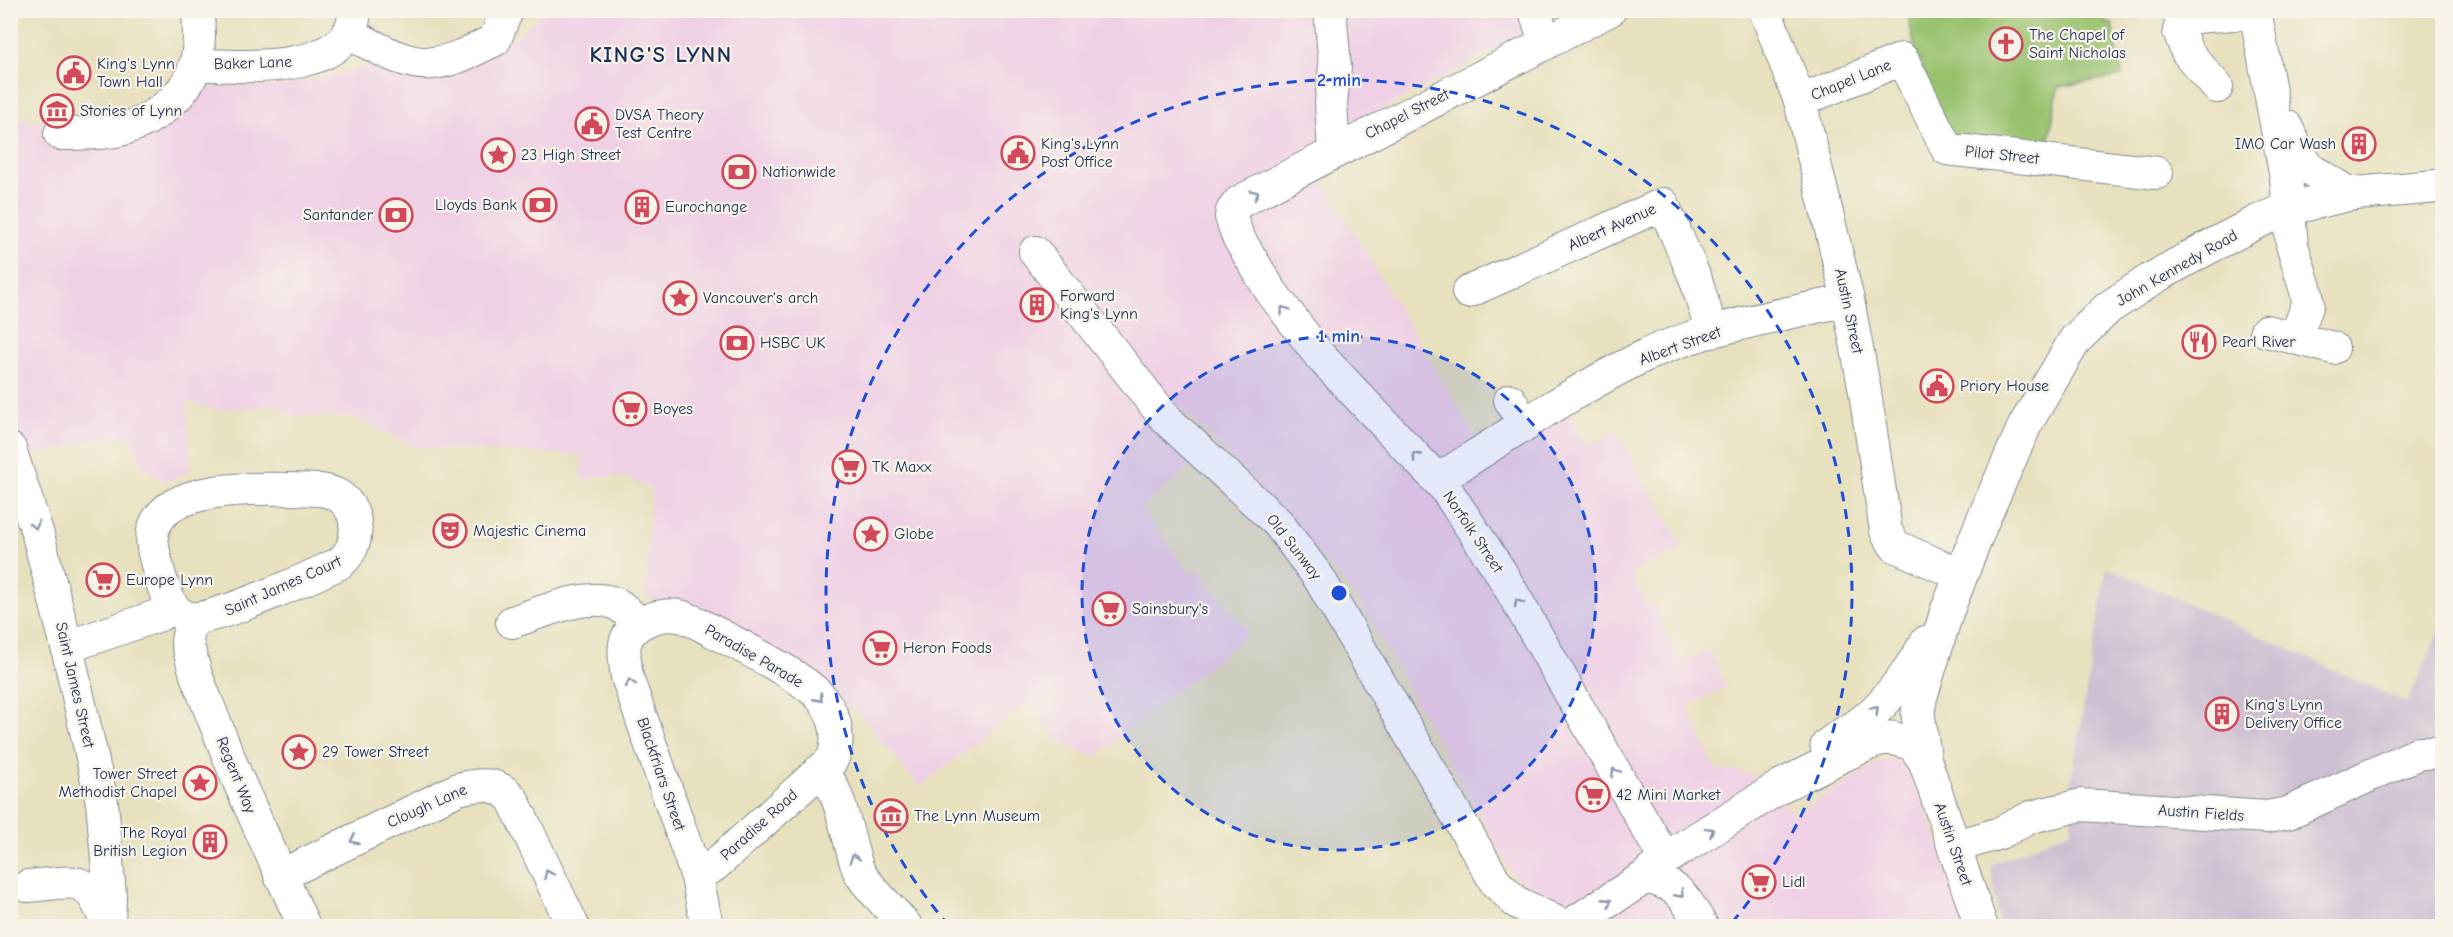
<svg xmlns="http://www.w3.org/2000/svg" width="2453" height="937" font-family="'Comic Neue',sans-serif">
	<rect width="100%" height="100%" fill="#f7f3e8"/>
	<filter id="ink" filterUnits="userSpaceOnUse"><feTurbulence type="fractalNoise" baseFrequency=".0167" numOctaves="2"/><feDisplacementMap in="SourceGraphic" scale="12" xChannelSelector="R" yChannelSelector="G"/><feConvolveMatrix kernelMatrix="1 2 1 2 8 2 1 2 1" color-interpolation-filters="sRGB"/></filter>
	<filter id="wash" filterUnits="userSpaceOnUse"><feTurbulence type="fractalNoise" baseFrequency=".008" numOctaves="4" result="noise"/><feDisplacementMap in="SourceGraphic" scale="24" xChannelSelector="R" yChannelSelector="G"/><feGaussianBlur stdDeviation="1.35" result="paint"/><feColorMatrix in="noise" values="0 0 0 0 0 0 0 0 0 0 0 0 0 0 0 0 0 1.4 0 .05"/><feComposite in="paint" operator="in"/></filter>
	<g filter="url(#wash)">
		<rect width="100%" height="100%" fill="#e7e0bd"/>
		<path fill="#efd0e5" d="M 545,11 L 1525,11 L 1530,31 L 1305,150 L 1484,452 L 1569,414 L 1588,446 L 1616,430 L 1683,548 L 1630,573 L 1647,605 L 1653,602 L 1679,662 L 1709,649 L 1726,687 L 1687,706 L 1716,769 L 1749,773 L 1795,814 L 1883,760 L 1892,759 L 1905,763 L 1913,772 L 1966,926 L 1554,926 L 1551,905 L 1513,875 L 1358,598 L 1247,473 L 1150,378 L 1131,393 L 1190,466 L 1141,509 L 1190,574 L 1197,569 L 1249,633 L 1095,757 L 1058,740 L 1027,703 L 920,787 L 859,714 L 803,670 L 705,619 L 645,596 L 651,488 L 638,484 L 631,478 L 593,476 L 592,481 L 581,480 L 582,455 L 415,447 L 357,418 L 284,414 L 281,405 L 215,410 L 187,401 L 191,471 L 164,482 L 143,466 L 130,436 L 98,440 L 11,460 L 11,120 L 57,121 L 130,133 L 207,87 L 284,85 L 514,38 Z"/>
		<path fill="#cdbed2" d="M 2107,567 L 2407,703 L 2442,626 L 2442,926 L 1999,926 L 1991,865 L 2072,830 L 2069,794 Z"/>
		<path fill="#98c16d" stroke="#5a7866" stroke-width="1.5" d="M 1907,11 L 2104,11 L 2106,24 L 2112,23 L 2122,76 L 2058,87 L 2048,148 L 1948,135 L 1915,49 Z"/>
	</g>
	<g filter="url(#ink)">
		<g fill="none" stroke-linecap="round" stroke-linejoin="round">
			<defs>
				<path id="minor" d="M 1330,10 L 1335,67 L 1331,103 L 1334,152
					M 1535,10 L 1545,44
					M 1610,10 L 1239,202 L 1232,211 L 1231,217 L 1238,237 L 1270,290 L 1320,356 L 1445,488 L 1500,571 L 1665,859
					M 1765,10 L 1800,101 L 1848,300 L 1865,392 L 1886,531 L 1895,546 L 1961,575
					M 2176,10 L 2185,18 L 2256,12
					M 2183,10 L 2185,18 L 2179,31 L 2187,52 L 2217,87
					M 2255,10 L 2286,178 L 2292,245 L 2307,294 L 2308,304 L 2295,338 L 2333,348
					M 348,33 C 373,45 404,66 433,63 C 455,61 475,49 495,40 L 507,10
					M 196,64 C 239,67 353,76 355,10
					M 1800,101 L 1902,59 L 1947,149 L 2157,173
					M 2286,126 L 2303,161 L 2310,169 L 2350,194
					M 60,134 C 81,133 104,135 124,129 C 154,120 189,94 196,62 C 200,46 199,29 198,12
					M 1035,252 L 1166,419 L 1278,523 L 1319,578 L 1496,883 L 1516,902 L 1564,926
					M 1468,292 L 1663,204 L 1696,280 L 1712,332
					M 2266,331 L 2295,338
					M 1510,400 L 1525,426
					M 10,449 L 38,535 L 67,647 L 102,802 L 110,895 L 109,926
					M 1445,488 L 1445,479 L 1450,472 C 1512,432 1575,390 1642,357 C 1701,328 1783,315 1848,300
					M 321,490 C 326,491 334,493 339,496 C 362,512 360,547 340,563 C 315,575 212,622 191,618 C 171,614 165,593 160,576 C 157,563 150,545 153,531 C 165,479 280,489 321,490 Z
					M 191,618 L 187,642 L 196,675 L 238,780 L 304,926
					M 512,622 C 540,613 586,592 614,603 C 623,606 632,617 639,624
					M 67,647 L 160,615 L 169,602
					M 819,771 C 838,776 850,850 858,869 C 862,881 895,913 906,926
					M 1954,847 L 2000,833 L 2031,817 L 2081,805 L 2267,817 L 2288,813 L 2419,753 L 2442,753
					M 280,876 L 458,789 C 479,784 498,781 513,800 L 573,926
					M 697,877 L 715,865 L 832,760 C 841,740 836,717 823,700 C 807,677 725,638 697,623 C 691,620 685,617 679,616 C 659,613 630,622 625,644 C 623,655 626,667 627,677 L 697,877 L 707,926
					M 1645,877 C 1682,886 1683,896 1702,926
					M 28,886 C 79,882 87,872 107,925"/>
				<path id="major" d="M 1827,746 C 1839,735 1854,729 1866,719 C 1891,698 1910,669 1927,642
					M 1570,926 L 1645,877 L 1665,859 L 1781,786 L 1841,756 L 1879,739 L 1892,738 L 1913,744 L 1925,761
					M 1981,926 L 1925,761 L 1918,714 L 1920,699 L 1947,611 L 1982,522 L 2025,425 L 2075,340 L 2108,308 L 2150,280 L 2196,254 L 2257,222 L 2288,209 L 2350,194 L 2442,186"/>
			</defs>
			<use href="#minor" stroke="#81888e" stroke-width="34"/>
			<use href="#major" stroke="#81888e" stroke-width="35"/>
			<use href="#minor" stroke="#fff" stroke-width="32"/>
			<use href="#major" stroke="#fff" stroke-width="33"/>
		</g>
		<defs><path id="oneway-chevron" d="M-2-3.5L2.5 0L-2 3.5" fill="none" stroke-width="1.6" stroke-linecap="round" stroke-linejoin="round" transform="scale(1.5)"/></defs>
		<g stroke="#8d97ae">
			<use href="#oneway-chevron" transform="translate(1255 194) rotate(-27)"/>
			<use href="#oneway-chevron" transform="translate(1284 310) rotate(-125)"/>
			<use href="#oneway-chevron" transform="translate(1416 456) rotate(-133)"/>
			<use href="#oneway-chevron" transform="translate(35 525) rotate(72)"/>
			<use href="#oneway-chevron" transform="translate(1518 603) rotate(-120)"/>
			<use href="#oneway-chevron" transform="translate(630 683) rotate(-107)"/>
			<use href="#oneway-chevron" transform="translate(819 698) rotate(48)"/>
			<use href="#oneway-chevron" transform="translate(1875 710) rotate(-46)"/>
			<use href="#oneway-chevron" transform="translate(1615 772) rotate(-122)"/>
			<use href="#oneway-chevron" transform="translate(1710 831) rotate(-32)"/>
			<use href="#oneway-chevron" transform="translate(354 840) rotate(154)"/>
			<use href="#oneway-chevron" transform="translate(854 858) rotate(-106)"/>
			<use href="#oneway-chevron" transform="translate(548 874) rotate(-115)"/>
			<use href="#oneway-chevron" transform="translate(1680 894) rotate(48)"/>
			<use href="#oneway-chevron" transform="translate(1608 902) rotate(-33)"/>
		</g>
	</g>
	<circle cx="1339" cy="593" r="257" fill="#1d4ed8" fill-opacity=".12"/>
	<g fill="none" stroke="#1d4ed8" stroke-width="3" stroke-dasharray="10 8">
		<circle cx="1339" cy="593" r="257"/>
		<path d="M949 926A513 513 0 1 1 1729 926"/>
	</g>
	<defs>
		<symbol id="church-ring" viewBox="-11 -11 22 22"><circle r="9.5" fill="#f7f3e8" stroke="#d1495b" stroke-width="1.5"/><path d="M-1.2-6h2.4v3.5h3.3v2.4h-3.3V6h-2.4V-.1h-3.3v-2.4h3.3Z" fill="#d1495b"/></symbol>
		<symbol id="civic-ring" viewBox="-11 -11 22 22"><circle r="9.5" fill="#f7f3e8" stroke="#d1495b" stroke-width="1.5"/><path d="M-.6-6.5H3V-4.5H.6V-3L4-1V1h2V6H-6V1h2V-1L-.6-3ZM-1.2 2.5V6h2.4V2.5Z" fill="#d1495b"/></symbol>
		<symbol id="museum-ring" viewBox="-11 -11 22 22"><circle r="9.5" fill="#f7f3e8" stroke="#d1495b" stroke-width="1.5"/><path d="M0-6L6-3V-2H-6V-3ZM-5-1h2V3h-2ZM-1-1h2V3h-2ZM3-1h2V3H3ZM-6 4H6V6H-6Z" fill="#d1495b"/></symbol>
		<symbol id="building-ring" viewBox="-11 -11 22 22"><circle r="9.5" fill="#f7f3e8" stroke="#d1495b" stroke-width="1.5"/><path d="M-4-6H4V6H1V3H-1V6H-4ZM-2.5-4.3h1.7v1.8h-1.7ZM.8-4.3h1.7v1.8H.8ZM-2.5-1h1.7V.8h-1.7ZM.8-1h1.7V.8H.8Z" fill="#d1495b"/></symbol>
		<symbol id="sight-ring" viewBox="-11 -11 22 22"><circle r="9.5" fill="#f7f3e8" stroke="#d1495b" stroke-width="1.5"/><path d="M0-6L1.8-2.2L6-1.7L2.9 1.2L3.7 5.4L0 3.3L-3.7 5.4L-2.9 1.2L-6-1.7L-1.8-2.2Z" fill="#d1495b"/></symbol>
		<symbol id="bank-ring" viewBox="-11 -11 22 22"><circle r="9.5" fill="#f7f3e8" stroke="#d1495b" stroke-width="1.5"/><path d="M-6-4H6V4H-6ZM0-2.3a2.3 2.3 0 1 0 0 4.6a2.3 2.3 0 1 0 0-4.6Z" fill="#d1495b"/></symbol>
		<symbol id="restaurant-ring" viewBox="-11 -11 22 22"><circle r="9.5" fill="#f7f3e8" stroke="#d1495b" stroke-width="1.5"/><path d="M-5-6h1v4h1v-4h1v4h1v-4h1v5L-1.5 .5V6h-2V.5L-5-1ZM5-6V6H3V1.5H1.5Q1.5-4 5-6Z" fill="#d1495b"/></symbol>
		<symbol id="supermarket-ring" viewBox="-11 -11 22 22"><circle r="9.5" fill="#f7f3e8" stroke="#d1495b" stroke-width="1.5"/><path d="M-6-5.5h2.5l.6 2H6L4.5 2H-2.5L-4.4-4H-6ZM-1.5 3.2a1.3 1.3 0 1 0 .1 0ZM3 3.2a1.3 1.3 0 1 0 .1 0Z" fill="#d1495b"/></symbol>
		<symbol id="theatre-ring" viewBox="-11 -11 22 22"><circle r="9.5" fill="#f7f3e8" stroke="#d1495b" stroke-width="1.5"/><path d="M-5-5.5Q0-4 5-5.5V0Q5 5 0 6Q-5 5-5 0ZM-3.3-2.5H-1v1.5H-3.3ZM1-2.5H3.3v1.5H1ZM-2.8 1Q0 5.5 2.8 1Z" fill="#d1495b"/></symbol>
	</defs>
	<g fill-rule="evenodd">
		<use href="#church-ring" x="1987" y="25" width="38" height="38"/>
		<use href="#civic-ring" x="55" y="54" width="38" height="38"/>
		<use href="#museum-ring" x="38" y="92" width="38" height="38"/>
		<use href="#civic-ring" x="573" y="105" width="38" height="38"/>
		<use href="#building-ring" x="2340" y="125" width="38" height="38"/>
		<use href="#civic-ring" x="999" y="134" width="38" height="38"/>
		<use href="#sight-ring" x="479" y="136" width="38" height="38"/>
		<use href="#bank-ring" x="720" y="153" width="38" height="38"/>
		<use href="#bank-ring" x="521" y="186" width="38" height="38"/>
		<use href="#building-ring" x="623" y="188" width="38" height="38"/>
		<use href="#bank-ring" x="377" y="196" width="38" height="38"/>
		<use href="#sight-ring" x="661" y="279" width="38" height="38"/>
		<use href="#building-ring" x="1018" y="286" width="38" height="38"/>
		<use href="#restaurant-ring" x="2180" y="323" width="38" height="38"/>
		<use href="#bank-ring" x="718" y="324" width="38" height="38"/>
		<use href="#civic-ring" x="1918" y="367" width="38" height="38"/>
		<use href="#supermarket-ring" x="611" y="390" width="38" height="38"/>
		<use href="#supermarket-ring" x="830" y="448" width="38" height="38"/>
		<use href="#theatre-ring" x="431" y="512" width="38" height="38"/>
		<use href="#sight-ring" x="852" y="515" width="38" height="38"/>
		<use href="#supermarket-ring" x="84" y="561" width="38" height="38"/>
		<use href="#supermarket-ring" x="1090" y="590" width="38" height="38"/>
		<use href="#supermarket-ring" x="861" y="629" width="38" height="38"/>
		<use href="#building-ring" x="2203" y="695" width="38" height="38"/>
		<use href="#sight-ring" x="280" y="733" width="38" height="38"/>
		<use href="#sight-ring" x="181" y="764" width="38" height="38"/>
		<use href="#supermarket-ring" x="1574" y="776" width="38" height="38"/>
		<use href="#museum-ring" x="872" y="797" width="38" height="38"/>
		<use href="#building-ring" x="191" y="823" width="38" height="38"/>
		<use href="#supermarket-ring" x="1740" y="863" width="38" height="38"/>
	</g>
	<g text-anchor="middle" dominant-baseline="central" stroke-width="4.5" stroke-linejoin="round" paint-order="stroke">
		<g font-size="16" fill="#1b2f5e" stroke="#f7f3e8" text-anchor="start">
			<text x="2029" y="35">The Chapel of<tspan x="2029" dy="18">Saint Nicholas</tspan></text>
			<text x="97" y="64">King's Lynn<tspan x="97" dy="18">Town Hall</tspan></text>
			<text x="80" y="111">Stories of Lynn</text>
			<text x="615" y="115">DVSA Theory<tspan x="615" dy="18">Test Centre</tspan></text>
			<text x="1041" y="144">King's Lynn<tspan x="1041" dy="18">Post Office</tspan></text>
			<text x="2336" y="144" text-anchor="end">IMO Car Wash</text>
			<text x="521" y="155">23 High Street</text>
			<text x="762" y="172">Nationwide</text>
			<text x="517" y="205" text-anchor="end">Lloyds Bank</text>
			<text x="665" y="207">Eurochange</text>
			<text x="373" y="215" text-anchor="end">Santander</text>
			<text x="1060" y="296">Forward<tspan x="1060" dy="18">King's Lynn</tspan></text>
			<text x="703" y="298">Vancouver's arch</text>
			<text x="2222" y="342">Pearl River</text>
			<text x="760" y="343">HSBC UK</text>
			<text x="1960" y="386">Priory House</text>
			<text x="653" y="409">Boyes</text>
			<text x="872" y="467">TK Maxx</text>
			<text x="473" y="531">Majestic Cinema</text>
			<text x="894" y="534">Globe</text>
			<text x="126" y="580">Europe Lynn</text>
			<text x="1132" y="609">Sainsbury's</text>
			<text x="903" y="648">Heron Foods</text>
			<text x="2245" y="705">King's Lynn<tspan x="2245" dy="18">Delivery Office</tspan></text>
			<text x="322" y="752">29 Tower Street</text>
			<text x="177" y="774" text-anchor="end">Tower Street<tspan x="177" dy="18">Methodist Chapel</tspan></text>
			<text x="1616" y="795">42 Mini Market</text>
			<text x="914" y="816">The Lynn Museum</text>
			<text x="187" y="833" text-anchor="end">The Royal<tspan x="187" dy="18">British Legion</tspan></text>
			<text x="1782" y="882">Lidl</text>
		</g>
		<g font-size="16" fill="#1b2f5e" stroke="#f7f3e8">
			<text transform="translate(253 63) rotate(-2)">Baker Lane</text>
			<text transform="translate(1851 80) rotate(-22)">Chapel Lane</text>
			<text transform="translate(1407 114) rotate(-27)">Chapel Street</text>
			<text transform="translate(2002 155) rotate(6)">Pilot Street</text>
			<text transform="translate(1612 227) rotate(-24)">Albert Avenue</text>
			<text transform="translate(2177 268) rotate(-30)">John Kennedy Road</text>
			<text transform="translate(1849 311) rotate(78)">Austin Street</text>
			<text transform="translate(1680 346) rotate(-20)">Albert Street</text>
			<text transform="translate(1473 532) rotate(56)">Norfolk Street</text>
			<text transform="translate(1294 547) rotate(52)">Old Sunway</text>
			<text transform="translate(283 586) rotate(-24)">Saint James Court</text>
			<text transform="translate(754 656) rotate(30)">Paradise Parade</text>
			<text transform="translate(75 685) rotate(77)">Saint James Street</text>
			<text transform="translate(661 774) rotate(71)">Blackfriars Street</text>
			<text transform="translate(236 775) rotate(68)">Regent Way</text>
			<text transform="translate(427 806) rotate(-24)">Clough Lane</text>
			<text transform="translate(2201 813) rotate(4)">Austin Fields</text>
			<text transform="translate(759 825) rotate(-42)">Paradise Road</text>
			<text transform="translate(1953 844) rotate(71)">Austin Street</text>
		</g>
		<g font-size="22" font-weight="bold" letter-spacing="1.5" fill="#1b2f5e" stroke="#f7f3e8">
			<text x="661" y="55">KING'S LYNN</text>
		</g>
	</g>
	<circle cx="1339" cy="593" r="9" fill="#1d4ed8" stroke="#f7f3e8" stroke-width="3"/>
	<g font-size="18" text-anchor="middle" font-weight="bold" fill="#1d4ed8" stroke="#f7f3e8" stroke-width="4.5" stroke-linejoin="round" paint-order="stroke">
		<text x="1339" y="86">2 min</text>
		<text x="1339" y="342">1 min</text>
	</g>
	<rect width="2453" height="937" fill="none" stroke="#f7f3e8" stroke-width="36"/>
</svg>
